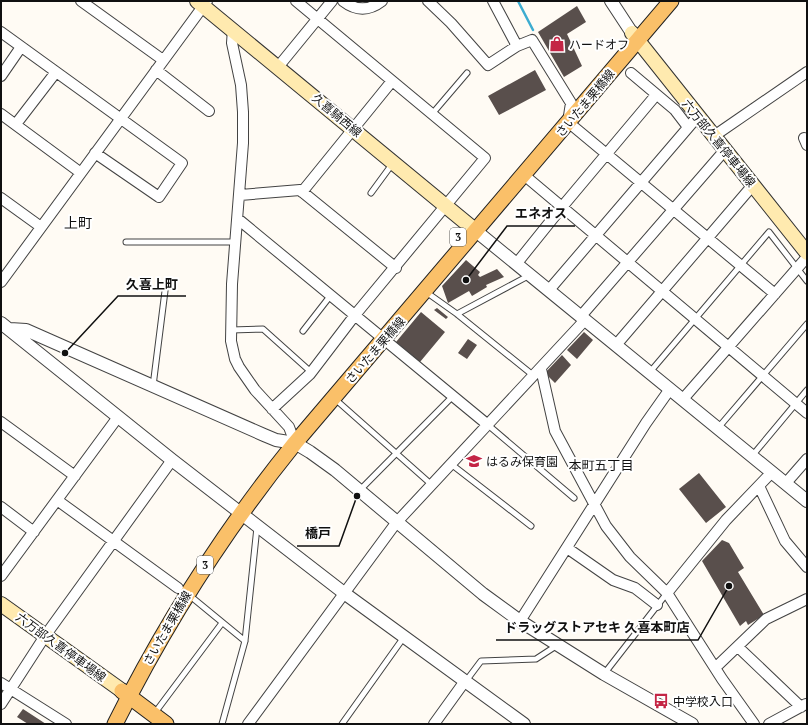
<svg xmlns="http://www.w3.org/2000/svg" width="808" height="725" font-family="'PT Serif','Noto Sans JP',serif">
	<rect width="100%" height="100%" fill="#fffbf4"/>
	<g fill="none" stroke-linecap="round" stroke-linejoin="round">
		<path stroke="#3dacd0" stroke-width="2.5" d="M 518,1 L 533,30"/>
	</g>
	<path fill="#594f4c" d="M 577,6 L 586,22 L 567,34 L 582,66 L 564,77 L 538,32 Z
		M 535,70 L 546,90 L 499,115 L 488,96 Z
		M 466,260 L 480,272 L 478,275 L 480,277 L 497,269 L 504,277 L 486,285 L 487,287 L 472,296 L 469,291 L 448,303 L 442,286 Z
		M 437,308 L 448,317 L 446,319 L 434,310 Z
		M 421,312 L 445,332 L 420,362 L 396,342 Z
		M 584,332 L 593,340 L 577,359 L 567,350 Z
		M 468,339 L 477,345 L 467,359 L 458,353 Z
		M 562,355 L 571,365 L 555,383 L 545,373 Z
		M 699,473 L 726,507 L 706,523 L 679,489 Z
		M 722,540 L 729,543 L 744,568 L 738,572 L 764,615 L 748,625 L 746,621 L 740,626 L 702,561 Z
		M 23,709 L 46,724 L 28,724 L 17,717 Z"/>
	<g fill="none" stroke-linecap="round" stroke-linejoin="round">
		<defs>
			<path id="service" d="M 432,114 L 467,73
				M 371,193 L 393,163
				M 126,242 L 236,242
				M 426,292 L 457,314 L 534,376
				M 457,314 L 530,275
				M 231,330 L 263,329 L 311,372
				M 303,331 L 331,295
				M 650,372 L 769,232 L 807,281
				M 153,386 L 165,291
				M 335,399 L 432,485
				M 488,425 L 574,498
				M 718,428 L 807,324
				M 752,456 L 807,390
				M 451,464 L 531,526
				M 360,490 L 453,396
				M 189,595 L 245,641
				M 604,674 L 667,593
				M 466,681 L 481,661 L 536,659 L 556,646
				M 154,714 L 222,623
				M 222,724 L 245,641 L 257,527
				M 342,724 L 404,637"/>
			<path id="minor" d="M 81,1 L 163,60
				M 343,1 C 356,11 369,11 382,1
				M 428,1 L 451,23 L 488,65 L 517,46
				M 493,1 L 517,46 L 532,40 L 571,103 L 568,122 L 775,294
				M 233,29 L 232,43 L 241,85 L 243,112 L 243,143 L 232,284 L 231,341 L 235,359 L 239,367 L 255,390 L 289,427 L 295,443
				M 1,32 L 182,163 L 159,197 L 95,153
				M 278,67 L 332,1
				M 156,70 L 209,111
				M 631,73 L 675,110 L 688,127
				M 1,76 L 21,47
				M 1,114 L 81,173
				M 16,124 L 56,72
				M 714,136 L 807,72
				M 804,138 L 807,145
				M 524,175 L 807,413
				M 302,192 L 392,81
				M 240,195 L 300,190 L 396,268
				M 1,198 L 41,227
				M 238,219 L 488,425
				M 517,263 L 562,207 L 656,95
				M 1,282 L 207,1
				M 549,290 L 698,116
				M 581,316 L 725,150
				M 616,345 L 753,185
				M 541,369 L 555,431 L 606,526 L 630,557 L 667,593 L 722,679 L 754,724
				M 683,399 L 807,257
				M 272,409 L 310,374 L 355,315 L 485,158 L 296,1
				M 1,422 L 75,476
				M 786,483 L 807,459
				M 759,486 L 785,541 L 807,567
				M 57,500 L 178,588
				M 1,507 L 34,532
				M 567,548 L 613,580 L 635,588 L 657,605
				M 1,576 L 118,417
				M 667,593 L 726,520 L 772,472
				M 520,621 L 646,423 L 670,389
				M 738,647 L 801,707
				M 715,668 L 766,619 L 807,599
				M 1,683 L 66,724
				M 1,704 L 45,636 L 172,460
				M 248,724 L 396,523 L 585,320
				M 434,724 L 465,681
				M 769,724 L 806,704"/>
			<path id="tertiary" d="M 611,1 L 632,33
				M 476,231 L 807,501
				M 1,323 L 172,460 L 344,593 L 524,724
				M 10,329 L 26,330 L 264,435 L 276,440 L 295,443 L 310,452 L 335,470 L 483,594 L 520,621 L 604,674 L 692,724"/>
			<path id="secondary" d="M 197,1 L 476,231
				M 632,33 L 807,253
				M 1,604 L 121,690"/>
			<path id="primary" d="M 122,691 L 166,724
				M 115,724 C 166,622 223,532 295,443 L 671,1"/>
		</defs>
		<use href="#service" stroke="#434343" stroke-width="7"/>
		<use href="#minor" stroke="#434343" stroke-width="12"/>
		<use href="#tertiary" stroke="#434343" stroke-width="14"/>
		<use href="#secondary" stroke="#323232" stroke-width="16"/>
		<use href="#primary" stroke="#212121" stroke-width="17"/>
		<use href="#service" stroke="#fff" stroke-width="5"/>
		<use href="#minor" stroke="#fff" stroke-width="10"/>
		<use href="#tertiary" stroke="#fff" stroke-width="12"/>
		<use href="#secondary" stroke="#ffeaaf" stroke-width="14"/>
		<use href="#primary" stroke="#fac069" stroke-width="15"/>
	</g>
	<defs>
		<symbol id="shop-bare" viewBox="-9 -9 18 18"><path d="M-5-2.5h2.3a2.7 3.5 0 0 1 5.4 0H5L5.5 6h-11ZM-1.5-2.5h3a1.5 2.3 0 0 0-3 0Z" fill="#c42545" stroke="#fff" stroke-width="2.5" paint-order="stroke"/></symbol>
		<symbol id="school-bare" viewBox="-9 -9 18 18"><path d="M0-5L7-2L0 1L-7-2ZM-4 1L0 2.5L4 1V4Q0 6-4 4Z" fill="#c42545" stroke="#fff" stroke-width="2.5" paint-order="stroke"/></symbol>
		<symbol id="bus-bare" viewBox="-9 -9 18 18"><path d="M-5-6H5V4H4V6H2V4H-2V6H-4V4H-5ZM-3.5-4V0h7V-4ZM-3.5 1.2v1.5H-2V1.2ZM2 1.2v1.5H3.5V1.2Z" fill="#c42545" stroke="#fff" stroke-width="2.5" paint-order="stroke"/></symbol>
	</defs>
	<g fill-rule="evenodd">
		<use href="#shop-bare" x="546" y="33" width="22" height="22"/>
		<use href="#school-bare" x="463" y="450" width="22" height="22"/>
		<use href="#bus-bare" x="650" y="690" width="22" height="22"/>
	</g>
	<g text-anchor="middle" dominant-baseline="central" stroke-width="4" stroke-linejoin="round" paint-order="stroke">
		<g fill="#fff" stroke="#585858" stroke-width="1">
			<rect x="450" y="228" width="16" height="18" rx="3"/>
			<rect x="197" y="556" width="16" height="18" rx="3"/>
		</g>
		<g font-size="11" font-weight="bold" fill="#101010">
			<text x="458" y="237">3</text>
			<text x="205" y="565">3</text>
		</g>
		<g font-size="12" fill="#101010" stroke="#fff" text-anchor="start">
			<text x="569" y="44">ハードオフ</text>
			<text x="486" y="461">はるみ保育園</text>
			<text x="673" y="701">中学校入口</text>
		</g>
		<g font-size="12" fill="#101010" stroke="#fff">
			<text transform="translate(585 103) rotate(-50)">さいたま栗橋線</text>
			<text transform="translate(337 115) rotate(40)">久喜騎西線</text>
			<text transform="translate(719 143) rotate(51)">六万部久喜停車場線</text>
			<text transform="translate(375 350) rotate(-49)">さいたま栗橋線</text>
			<text transform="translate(167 628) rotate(-60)">さいたま栗橋線</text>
			<text transform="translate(61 647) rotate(36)">六万部久喜停車場線</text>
		</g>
		<g font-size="13" fill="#101010" stroke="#fff">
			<text x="601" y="465">本町五丁目</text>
		</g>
		<g font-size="14" fill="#101010" stroke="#fff">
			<text x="78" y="222">上町</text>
		</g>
	</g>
	<path fill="none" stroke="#101010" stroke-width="1.5" d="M466 280L507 226H575M65 353L118 296H186M357 496L339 546H297M729 586L698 640H496"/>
	<g fill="#101010" stroke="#fff" stroke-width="1.5">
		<circle cx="466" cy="280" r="4"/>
		<circle cx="65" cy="353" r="4"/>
		<circle cx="357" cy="496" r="4"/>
		<circle cx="729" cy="586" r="4"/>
	</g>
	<g font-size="13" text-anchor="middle" font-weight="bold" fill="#101010" stroke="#fff" stroke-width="4" stroke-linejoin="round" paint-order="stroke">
		<text x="541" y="218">エネオス</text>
		<text x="152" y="289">久喜上町</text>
		<text x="318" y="538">橋戸</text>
		<text x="597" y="632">ドラッグストアセキ 久喜本町店</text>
	</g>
	<rect width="808" height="725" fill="none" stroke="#101010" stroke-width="4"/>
</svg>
